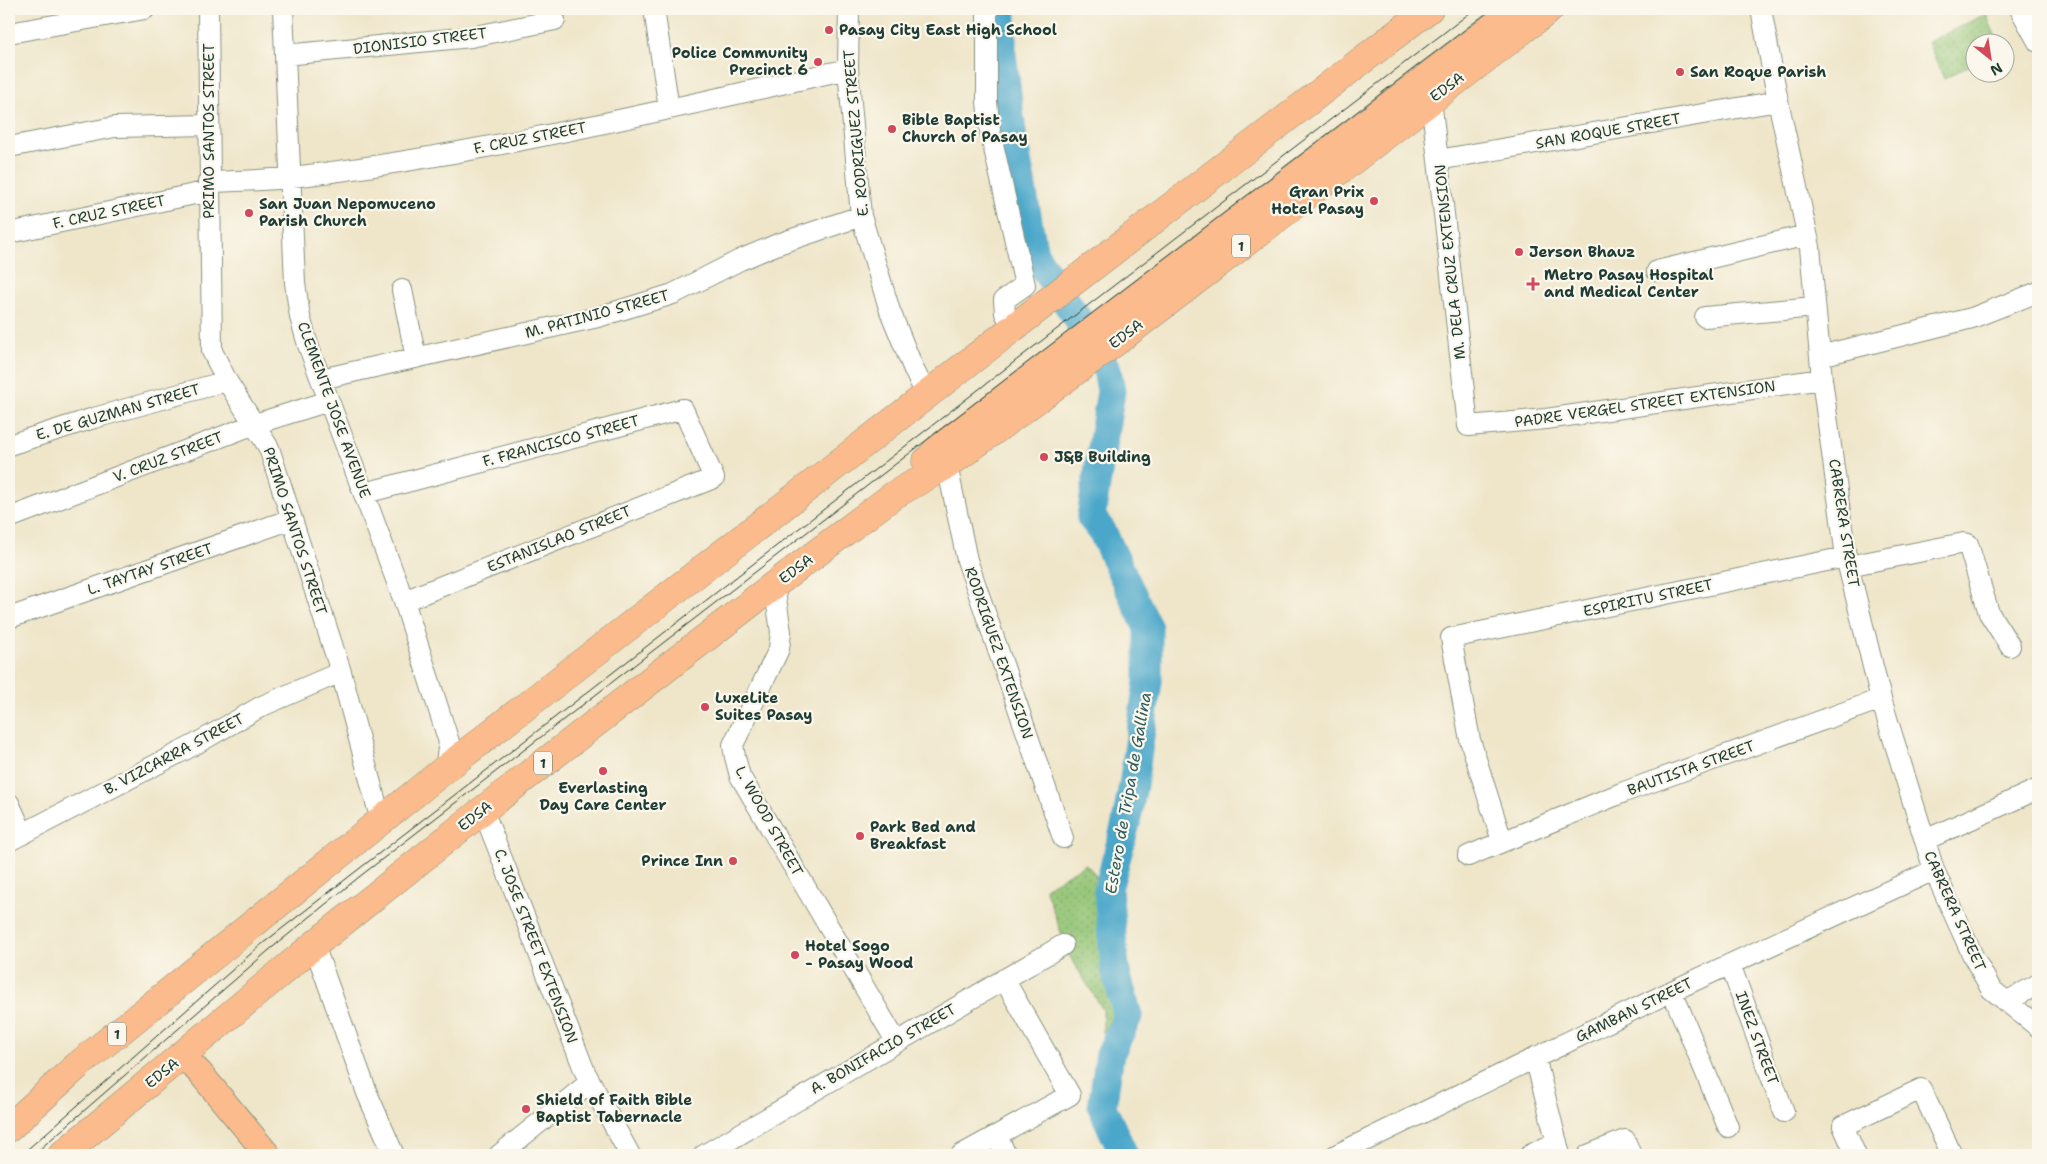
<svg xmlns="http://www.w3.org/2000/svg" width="2047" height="1164" font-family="'Shantell Sans',sans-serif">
	<defs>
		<pattern id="grass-dots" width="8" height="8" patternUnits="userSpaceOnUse" patternTransform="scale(1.25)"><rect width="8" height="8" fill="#93c474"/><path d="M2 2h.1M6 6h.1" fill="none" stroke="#77a060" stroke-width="1.8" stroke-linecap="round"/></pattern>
	</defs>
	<rect width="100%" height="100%" fill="#fbf7ec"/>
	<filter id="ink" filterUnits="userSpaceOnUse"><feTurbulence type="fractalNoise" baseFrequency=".02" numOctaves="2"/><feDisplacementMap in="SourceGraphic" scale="10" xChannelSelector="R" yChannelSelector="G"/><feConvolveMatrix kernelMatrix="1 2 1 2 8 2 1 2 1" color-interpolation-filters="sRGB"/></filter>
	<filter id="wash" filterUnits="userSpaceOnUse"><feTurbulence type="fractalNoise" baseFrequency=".0096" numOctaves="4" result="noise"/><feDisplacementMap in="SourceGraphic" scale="20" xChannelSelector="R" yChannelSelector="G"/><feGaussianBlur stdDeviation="1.12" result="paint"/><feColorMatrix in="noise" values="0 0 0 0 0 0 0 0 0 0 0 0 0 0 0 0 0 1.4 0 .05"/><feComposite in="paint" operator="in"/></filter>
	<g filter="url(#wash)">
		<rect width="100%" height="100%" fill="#efe6ca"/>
		<path fill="url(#grass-dots)" stroke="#598054" d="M 1986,14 L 1998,42 L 1974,42 L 1974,63 L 1944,79 L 1928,42 Z
			M 1086,864 L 1095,874 L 1116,1010 L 1103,1033 L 1103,1010 L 1069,955 L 1045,888 Z"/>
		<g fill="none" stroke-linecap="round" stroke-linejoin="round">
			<path stroke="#4ca7ca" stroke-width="29" d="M 1002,9 L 1002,54 L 1012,132 L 1034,254 L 1078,319 L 1107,370 L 1111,391 L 1091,517 L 1102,531 L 1148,628 L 1148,682 L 1133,785 L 1126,823 L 1108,889 L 1115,969 L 1128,1016 L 1110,1054 L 1102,1107 L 1124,1155"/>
		</g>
	</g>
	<g filter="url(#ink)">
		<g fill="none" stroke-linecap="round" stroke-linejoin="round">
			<defs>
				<path id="minor" d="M 208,9 L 212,351 L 227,381 L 269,448 L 341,672 L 381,821
					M 283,9 L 295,283 L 300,317 L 308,345 L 404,601 L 449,742 L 445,769
					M 654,9 L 669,109
					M 849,9 L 848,69 L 861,216 L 890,311 L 914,370 L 927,396
					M 987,9 L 987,102 L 990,131 L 1025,285 L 1004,300 L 1005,313 L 1014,328
					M 1761,9 L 1777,96 L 1810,247 L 1822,379 L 1846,557 L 1881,699 L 1934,870 L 1973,956 L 1991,989 L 2038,1027
					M 2020,9 L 2038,42
					M 9,33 L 145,9
					M 285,55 L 471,37 L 555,20
					M 1431,99 L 1468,426 L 1546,419 L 1822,379
					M 9,147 L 115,127 L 209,125
					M 1438,160 L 1778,101
					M 208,182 C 236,181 264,181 292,177 C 479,155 664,110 848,69
					M 9,233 L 209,191
					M 1657,271 L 1807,235
					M 402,290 L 416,358
					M 1705,317 L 1815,307
					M 1820,356 L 1972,318 L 2038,292
					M 321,379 L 598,317 L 673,294 L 740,260 L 778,244 L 861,216
					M 9,445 L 94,418 L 227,381
					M 947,465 L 967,560 L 1063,838
					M 365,493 L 683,409 L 714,478 L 404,601
					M 9,518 L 255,424 L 329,401
					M 1848,566 L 1964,543 L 1968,544 L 1989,613 L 2010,646
					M 774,585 L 781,632 L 779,649 L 733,745 L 735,757 L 740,776 L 896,1041
					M 9,618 L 292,519
					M 9,803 L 23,834
					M 483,810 L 585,1072 L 630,1155
					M 1925,840 L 2038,789
					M 9,841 L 194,745 L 262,706 L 341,672
					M 1502,841 L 1470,740 L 1451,638 L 1846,557
					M 1468,856 L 1624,792 L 1881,699
					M 314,945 L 367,1093 L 394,1155
					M 1730,964 L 1784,1112
					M 1672,991 L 1728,1127
					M 2006,1002 L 2038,984
					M 1535,1057 L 1560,1155
					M 997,1135 L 1006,1155
					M 499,1155 L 589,1083
					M 704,1155 L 1063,945
					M 961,1155 L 1070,1095 L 1004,979
					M 1336,1155 L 1672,991 L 1934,870
					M 1530,1155 L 1557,1142
					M 1588,1155 L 1625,1140 L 1631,1155
					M 1856,1155 L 1843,1126 L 1921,1089 L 1952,1155"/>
				<path id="major" d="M 183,1056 L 200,1073 L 268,1155"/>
				<path id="highway" d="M 926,462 L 940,447 L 1517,9
					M 9,1128 L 77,1066 L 445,769 L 1022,321 L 1429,9
					M 62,1155 L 314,945 L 483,810 L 774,585 L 894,495 L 947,465 L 1117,341 L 1550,9"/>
			</defs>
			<use href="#minor" stroke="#87927f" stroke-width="22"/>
			<use href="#major" stroke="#87927f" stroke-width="27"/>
			<use href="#highway" stroke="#87927f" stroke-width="29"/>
			<use href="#minor" stroke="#fff" stroke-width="20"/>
			<use href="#major" stroke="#fbbb8c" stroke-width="25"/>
			<use href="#highway" stroke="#fbbb8c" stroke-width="28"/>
			<path stroke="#1f3d34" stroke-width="1" d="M 21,1155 L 262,944 L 1027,352 L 1475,9
				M 33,1155 L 268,951 L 359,877 L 1032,359 L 1492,9"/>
		</g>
	</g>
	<g fill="#d1495b" stroke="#fbf7ec" stroke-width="2">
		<circle cx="829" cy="30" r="5"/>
		<circle cx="818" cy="62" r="5"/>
		<circle cx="1680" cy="72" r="5"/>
		<circle cx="892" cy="129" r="5"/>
		<circle cx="1374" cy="201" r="5"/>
		<circle cx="249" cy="213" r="5"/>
		<circle cx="1519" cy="252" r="5"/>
		<path d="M1530.5 276.5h5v5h5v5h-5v5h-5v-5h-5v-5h5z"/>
		<circle cx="1044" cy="457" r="5"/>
		<circle cx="705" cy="707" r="5"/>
		<circle cx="603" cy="771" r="5"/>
		<circle cx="860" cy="836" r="5"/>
		<circle cx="733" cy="861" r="5"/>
		<circle cx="795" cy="955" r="5"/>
		<circle cx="526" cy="1109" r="5"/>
	</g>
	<g text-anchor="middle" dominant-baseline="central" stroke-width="4.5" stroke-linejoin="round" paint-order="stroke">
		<g fill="#fbf7ec" stroke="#61756b" stroke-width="1">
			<rect x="1232" y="234.5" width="18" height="23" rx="4"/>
			<rect x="534" y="751.5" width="18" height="23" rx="4"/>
			<rect x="108" y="1022.5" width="18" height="23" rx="4"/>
		</g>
		<g font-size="14" font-weight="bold" fill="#1f3d34">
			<text x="1241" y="246">1</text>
			<text x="543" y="763">1</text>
			<text x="117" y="1034">1</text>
		</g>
		<g font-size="15" font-weight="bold" fill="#1f3d34" stroke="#fbf7ec" text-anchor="start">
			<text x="839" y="30">Pasay City East High School</text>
			<text x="808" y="53" text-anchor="end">Police Community<tspan x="808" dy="17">Precinct 6</tspan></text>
			<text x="1690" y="72">San Roque Parish</text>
			<text x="902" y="120">Bible Baptist<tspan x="902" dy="17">Church of Pasay</tspan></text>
			<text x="1364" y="192" text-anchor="end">Gran Prix<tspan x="1364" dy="17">Hotel Pasay</tspan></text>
			<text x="259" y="204">San Juan Nepomuceno<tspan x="259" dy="17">Parish Church</tspan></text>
			<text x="1529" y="252">Jerson Bhauz</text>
			<text x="1544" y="275">Metro Pasay Hospital<tspan x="1544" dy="17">and Medical Center</tspan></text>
			<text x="1054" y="457">J&amp;B Building</text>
			<text x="715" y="698">LuxeLite<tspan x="715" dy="17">Suites Pasay</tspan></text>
			<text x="603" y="788" text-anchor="middle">Everlasting<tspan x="603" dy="17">Day Care Center</tspan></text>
			<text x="870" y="827">Park Bed and<tspan x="870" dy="17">Breakfast</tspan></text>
			<text x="723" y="861" text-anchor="end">Prince Inn</text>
			<text x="805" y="946">Hotel Sogo<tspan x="805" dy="17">- Pasay Wood</tspan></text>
			<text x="536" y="1100">Shield of Faith Bible<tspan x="536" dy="17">Baptist Tabernacle</tspan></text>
		</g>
		<g font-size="15" fill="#1f3d34" stroke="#fbf7ec">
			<text transform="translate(420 41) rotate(-7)">DIONISIO STREET</text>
			<text transform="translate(1447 87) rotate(-37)">EDSA</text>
			<text transform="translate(209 131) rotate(-90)">PRIMO SANTOS STREET</text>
			<text transform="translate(1608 131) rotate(-10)">SAN ROQUE STREET</text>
			<text transform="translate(856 133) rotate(-95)">E. RODRIGUEZ STREET</text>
			<text transform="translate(530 138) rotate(-11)">F. CRUZ STREET</text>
			<text transform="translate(109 212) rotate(-12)">F. CRUZ STREET</text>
			<text transform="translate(1450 262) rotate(-96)">M. DELA CRUZ EXTENSION</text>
			<text transform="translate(597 314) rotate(-15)">M. PATINIO STREET</text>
			<text transform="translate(1126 334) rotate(-37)">EDSA</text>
			<text transform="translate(1645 404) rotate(-8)">PADRE VERGEL STREET EXTENSION</text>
			<text transform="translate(334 410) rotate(70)">CLEMENTE JOSE AVENUE</text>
			<text transform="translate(118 412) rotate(-16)">E. DE GUZMAN STREET</text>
			<text transform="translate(561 441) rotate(-15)">F. FRANCISCO STREET</text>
			<text transform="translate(168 457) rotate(-21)">V. CRUZ STREET</text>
			<text transform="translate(1844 523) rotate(81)">CABRERA STREET</text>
			<text transform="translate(295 531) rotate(72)">PRIMO SANTOS STREET</text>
			<text transform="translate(559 539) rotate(-22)">ESTANISLAO STREET</text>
			<text transform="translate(150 569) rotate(-19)">L. TAYTAY STREET</text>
			<text transform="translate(796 569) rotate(-37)">EDSA</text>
			<text transform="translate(1648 598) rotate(-12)">ESPIRITU STREET</text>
			<text transform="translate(999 653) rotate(71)">RODRIGUEZ EXTENSION</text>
			<text transform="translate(174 754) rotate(-28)">B. VIZCARRA STREET</text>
			<text transform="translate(1691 768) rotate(-20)">BAUTISTA STREET</text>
			<text transform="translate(475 816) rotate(-38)">EDSA</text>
			<text transform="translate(769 821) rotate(61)">L. WOOD STREET</text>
			<text transform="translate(1955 911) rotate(66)">CABRERA STREET</text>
			<text transform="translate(536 946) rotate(69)">C. JOSE STREET EXTENSION</text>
			<text transform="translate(1634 1010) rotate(-26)">GAMBAN STREET</text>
			<text transform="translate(1757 1038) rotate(70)">INEZ STREET</text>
			<text transform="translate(883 1049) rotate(-30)">A. BONIFACIO STREET</text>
			<text transform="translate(162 1073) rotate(-39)">EDSA</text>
		</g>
		<g font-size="16" font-style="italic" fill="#2c5d61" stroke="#fbf7ec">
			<text transform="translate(1128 793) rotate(-80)">Estero de Tripa de Gallina</text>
		</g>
	</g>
	<rect width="2047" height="1164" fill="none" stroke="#fbf7ec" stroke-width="30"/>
	<g transform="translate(1990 58) rotate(150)"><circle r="24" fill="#fbf7ec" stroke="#a3ada2"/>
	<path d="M0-4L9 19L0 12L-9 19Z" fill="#d1495b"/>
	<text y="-8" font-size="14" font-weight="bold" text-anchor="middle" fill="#1f3d34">N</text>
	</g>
</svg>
